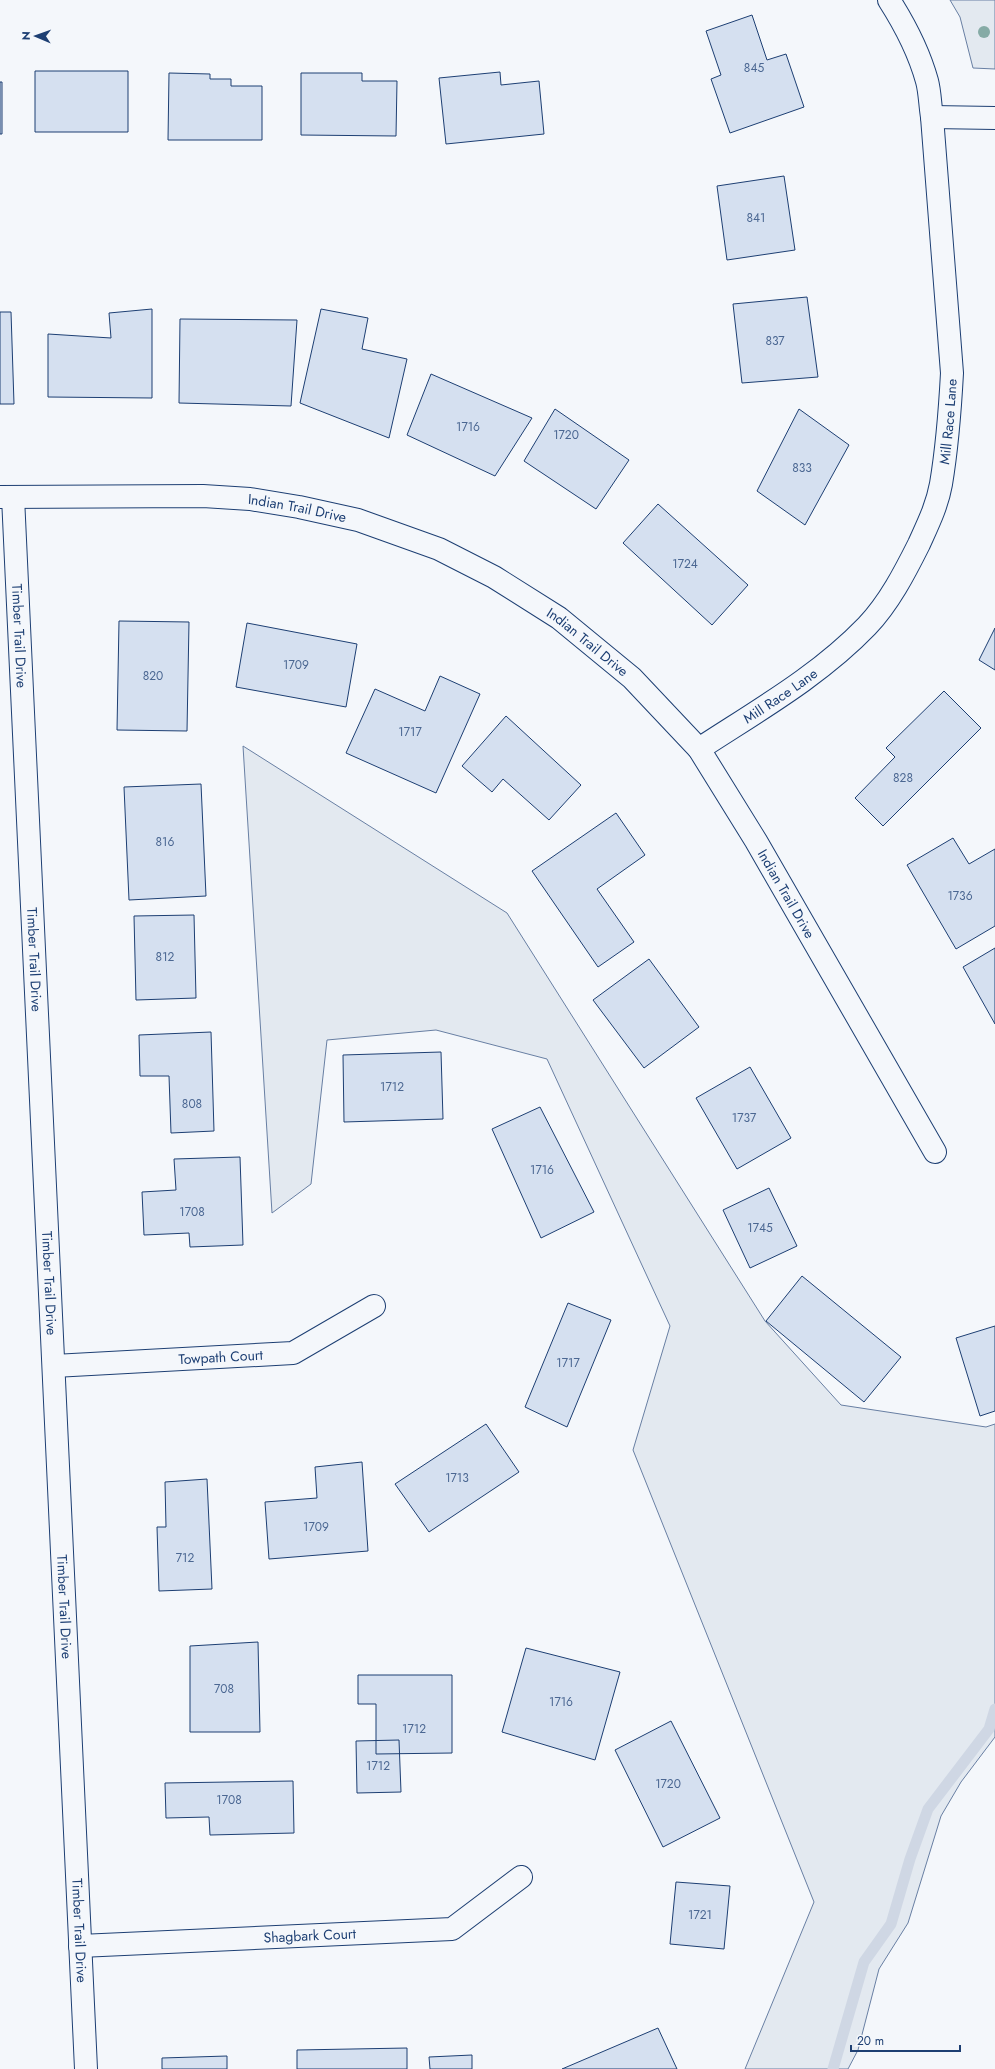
<svg xmlns="http://www.w3.org/2000/svg" width="995" height="2069" font-family="Jost,sans-serif">
	<rect width="100%" height="100%" fill="#f4f7fb"/>
	<path fill="#e3e9f0" stroke="#687fa3" d="M 950,0 L 995,0 L 995,69 L 973,68 L 960,17 Z
		M 243,746 L 507,913 L 765,1321 L 841,1405 L 986,1427 L 995,1424 L 995,1737 L 961,1782 L 941,1816 L 908,1923 L 879,1969 L 858,2050 L 848,2069 L 745,2069 L 814,1902 L 633,1450 L 670,1326 L 547,1059 L 436,1030 L 327,1040 L 311,1184 L 272,1213 Z"/>
	<g fill="none" stroke-linecap="round" stroke-linejoin="round">
		<path stroke="#cfd7e4" stroke-width="11" d="M 833,2069 L 864,1962 L 891,1924 L 910,1859 L 928,1809 L 989,1729 L 995,1709"/>
	</g>
	<path fill="#d5e0f0" stroke="#1d3f73" d="M 752,15 L 767,60 L 786,54 L 804,107 L 730,133 L 711,79 L 721,75 L 706,31 Z
		M 35,71 L 128,71 L 128,132 L 35,132 Z
		M 500,72 L 501,85 L 539,81 L 544,134 L 446,144 L 439,78 Z
		M 169,73 L 210,74 L 210,79 L 231,79 L 231,86 L 262,86 L 262,140 L 168,140 Z
		M 301,73 L 362,73 L 362,81 L 397,81 L 396,136 L 301,135 Z
		M 0,82 L 2,82 L 2,134 L 0,134 Z
		M 784,176 L 795,250 L 727,260 L 717,186 Z
		M 807,297 L 818,377 L 742,383 L 733,304 Z
		M 152,309 L 152,398 L 48,397 L 48,334 L 111,338 L 109,313 Z
		M 321,309 L 368,318 L 362,349 L 407,359 L 389,438 L 300,403 Z
		M 0,312 L 11,312 L 14,404 L 0,404 Z
		M 180,319 L 297,320 L 291,406 L 179,403 Z
		M 431,374 L 532,418 L 495,476 L 407,435 Z
		M 555,409 L 629,460 L 596,509 L 524,461 Z
		M 799,409 L 849,445 L 805,525 L 757,491 Z
		M 658,504 L 748,585 L 712,625 L 623,543 Z
		M 119,621 L 189,622 L 187,731 L 117,730 Z
		M 247,623 L 357,644 L 346,707 L 236,687 Z
		M 995,628 L 995,670 L 979,660 Z
		M 440,676 L 480,694 L 436,793 L 346,753 L 375,689 L 425,711 Z
		M 944,691 L 981,728 L 883,826 L 855,798 L 895,757 L 886,748 Z
		M 506,716 L 581,785 L 549,820 L 503,779 L 492,792 L 462,766 Z
		M 201,784 L 206,896 L 129,900 L 124,787 Z
		M 616,813 L 645,855 L 597,889 L 634,942 L 598,967 L 532,871 Z
		M 953,838 L 969,864 L 995,849 L 995,926 L 956,949 L 907,865 Z
		M 194,915 L 196,998 L 136,1000 L 134,916 Z
		M 995,948 L 995,1024 L 963,967 Z
		M 649,959 L 699,1027 L 644,1068 L 593,1000 Z
		M 211,1032 L 214,1131 L 171,1133 L 169,1076 L 140,1076 L 139,1035 Z
		M 441,1052 L 443,1119 L 344,1122 L 343,1055 Z
		M 750,1067 L 791,1138 L 737,1169 L 696,1098 Z
		M 540,1107 L 594,1212 L 541,1238 L 492,1129 Z
		M 240,1157 L 243,1245 L 190,1247 L 189,1233 L 144,1235 L 142,1192 L 176,1190 L 174,1159 Z
		M 769,1188 L 797,1246 L 750,1268 L 723,1210 Z
		M 802,1276 L 901,1357 L 864,1402 L 766,1321 Z
		M 568,1303 L 611,1320 L 567,1427 L 525,1407 Z
		M 995,1326 L 995,1411 L 980,1416 L 956,1338 Z
		M 486,1424 L 519,1472 L 429,1532 L 395,1484 Z
		M 362,1462 L 368,1551 L 269,1559 L 265,1502 L 317,1498 L 315,1467 Z
		M 207,1479 L 212,1589 L 159,1591 L 157,1527 L 166,1527 L 165,1482 Z
		M 258,1642 L 260,1732 L 190,1732 L 190,1646 Z
		M 526,1648 L 620,1672 L 595,1760 L 502,1732 Z
		M 358,1675 L 452,1675 L 452,1753 L 376,1754 L 376,1704 L 358,1704 Z
		M 671,1721 L 720,1818 L 663,1847 L 615,1750 Z
		M 399,1740 L 401,1792 L 357,1793 L 356,1741 Z
		M 293,1781 L 294,1833 L 210,1835 L 209,1817 L 166,1818 L 165,1783 Z
		M 676,1882 L 730,1886 L 724,1949 L 670,1944 Z
		M 658,2028 L 677,2069 L 562,2069 Z
		M 407,2048 L 407,2069 L 297,2069 L 297,2050 Z
		M 472,2055 L 472,2069 L 430,2069 L 429,2057 Z
		M 227,2056 L 227,2069 L 162,2069 L 162,2058 Z"/>
	<g fill="none" stroke-linecap="round" stroke-linejoin="round">
		<defs>
			<g id="minor">
				<path d="M 932,117 L 995,118"/>
				<path id="s1" d="M 0,497 L 203,496 L 250,499 L 299,507 L 358,520 L 439,549 L 494,577 L 559,618 L 632,678 L 699,749 L 756,841 L 935,1152"/>
				<path id="s2" d="M 13,497 L 86,2069"/>
				<path id="s3" d="M 699,749 C 757,711 819,676 867,626 C 889,603 905,572 919,544 C 928,524 937,506 941,484 C 947,448 950,410 952,373 L 932,117 C 930,105 930,92 927,81 C 919,52 905,25 889,0"/>
				<path id="s4" d="M 54,1366 L 293,1353 L 374,1306"/>
				<path id="s5" d="M 80,1946 L 452,1929 L 521,1877"/>
			</g>
		</defs>
		<use href="#minor" stroke="#1d3f73" stroke-width="24"/>
		<use href="#minor" stroke="#f4f7fb" stroke-width="22"/>
	</g>
	<circle fill="#86aba6" cx="984" cy="32" r="6"/>
	<g text-anchor="middle" dominant-baseline="central" stroke-width="3" stroke-linejoin="round" paint-order="stroke">
		<g font-size="12" fill="#4b6792">
			<text x="754" y="68">845</text>
			<text x="756" y="218">841</text>
			<text x="775" y="341">837</text>
			<text x="468" y="427">1716</text>
			<text x="566" y="435">1720</text>
			<text x="802" y="468">833</text>
			<text x="685" y="564">1724</text>
			<text x="296" y="665">1709</text>
			<text x="153" y="676">820</text>
			<text x="410" y="732">1717</text>
			<text x="903" y="778">828</text>
			<text x="165" y="842">816</text>
			<text x="960" y="896">1736</text>
			<text x="165" y="957">812</text>
			<text x="392" y="1087">1712</text>
			<text x="192" y="1104">808</text>
			<text x="744" y="1118">1737</text>
			<text x="542" y="1170">1716</text>
			<text x="192" y="1212">1708</text>
			<text x="760" y="1228">1745</text>
			<text x="568" y="1363">1717</text>
			<text x="457" y="1478">1713</text>
			<text x="316" y="1527">1709</text>
			<text x="185" y="1558">712</text>
			<text x="224" y="1689">708</text>
			<text x="561" y="1702">1716</text>
			<text x="414" y="1729">1712</text>
			<text x="378" y="1766">1712</text>
			<text x="668" y="1784">1720</text>
			<text x="229" y="1800">1708</text>
			<text x="700" y="1915">1721</text>
		</g>
		<g font-size="14" fill="#1d3f73" stroke="#f4f7fb">
			<text stroke="none"><textPath href="#s3" startOffset="433">Mill Race Lane</textPath></text>
			<text stroke="none"><textPath href="#s1" startOffset="298">Indian Trail Drive</textPath></text>
			<text stroke="none"><textPath href="#s2" startOffset="139">Timber Trail Drive</textPath></text>
			<text stroke="none"><textPath href="#s1" startOffset="622">Indian Trail Drive</textPath></text>
			<text stroke="none"><textPath href="#s3" startOffset="97">Mill Race Lane</textPath></text>
			<text stroke="none"><textPath href="#s1" startOffset="946">Indian Trail Drive</textPath></text>
			<text stroke="none"><textPath href="#s2" startOffset="463">Timber Trail Drive</textPath></text>
			<text stroke="none"><textPath href="#s2" startOffset="787">Timber Trail Drive</textPath></text>
			<text stroke="none"><textPath href="#s4" startOffset="167">Towpath Court</textPath></text>
			<text stroke="none"><textPath href="#s2" startOffset="1111">Timber Trail Drive</textPath></text>
			<text stroke="none"><textPath href="#s2" startOffset="1435">Timber Trail Drive</textPath></text>
			<text stroke="none"><textPath href="#s5" startOffset="230">Shagbark Court</textPath></text>
		</g>
	</g>
	<g transform="translate(36 36) rotate(272)" stroke="#f4f7fb" stroke-width="3" paint-order="stroke">
	<path d="M0-3L7 15L0 10L-7 15Z" fill="#1d3f73"/>
	<text y="-6" font-size="11" font-weight="bold" text-anchor="middle" fill="#1d3f73">N</text>
	</g>
	<path d="M851 2045v6h109v-6" fill="none" stroke="#1d3f73" stroke-width="2"/>
	<text x="857" y="2045" font-size="12" fill="#1d3f73" stroke="#f4f7fb" stroke-width="3" paint-order="stroke">20 m</text>
</svg>
